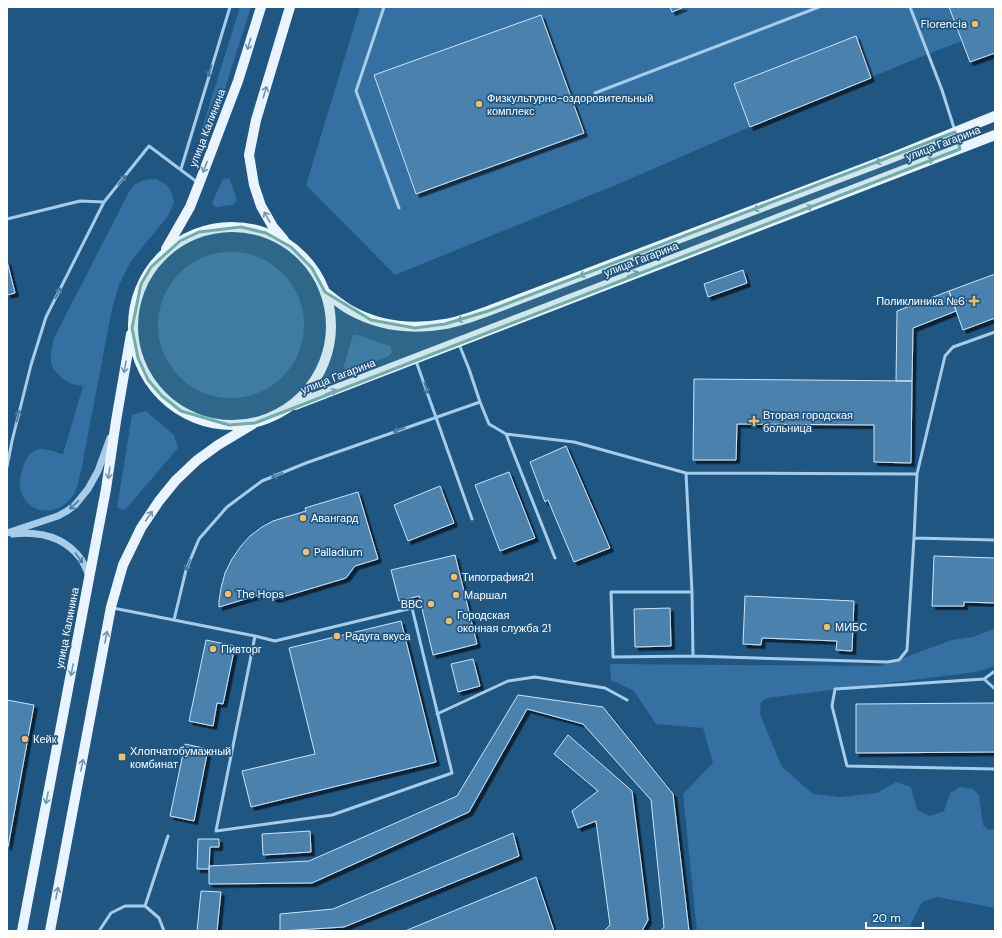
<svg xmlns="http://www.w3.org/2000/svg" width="1002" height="938" font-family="'DM Sans',sans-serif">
	<defs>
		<filter id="shadow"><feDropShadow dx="3.5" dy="3.5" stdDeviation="0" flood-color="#0009"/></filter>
	</defs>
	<rect width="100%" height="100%" fill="#205682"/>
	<path fill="#3470a1" d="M 240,7 L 251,7 L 210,135 L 207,139 L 202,138 L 201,132 Z
		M 360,7 L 949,7 L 962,41 L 928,54 L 750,127 L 618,184 L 395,275 L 306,185 Z
		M 229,178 L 237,200 L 233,205 L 216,207 L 212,204 L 222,180 Z
		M 156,179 L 167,185 L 172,193 L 174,203 L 168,216 L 131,261 L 119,285 L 112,309 L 81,471 C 79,478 78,488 74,494 C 60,517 26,517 20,488 C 19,481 21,474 23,467 C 26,459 30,451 39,449 C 46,448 56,453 63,454 L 83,386 C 79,385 74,385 70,383 C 65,381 62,378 58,374 C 47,364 51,351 54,338 L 130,190 C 139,180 142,180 156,179 Z
		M158 325a73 73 0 1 1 146 0a73 73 0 1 1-146 0Z
		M 354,335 L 358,335 L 390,346 L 392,352 L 389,356 L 350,372 L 345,371 L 344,366 L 352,338 Z
		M 146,411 L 174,435 L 178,448 L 125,510 L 117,508 L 132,415 Z
		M 995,628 L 995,665 L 992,667 L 976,672 L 767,698 L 761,702 L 760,714 L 782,767 L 813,794 L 841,797 L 877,793 L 896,782 L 911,787 L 917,810 L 930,816 L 944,811 L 950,793 L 960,787 L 973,789 L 979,795 L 983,825 L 989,830 L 995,829 L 995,908 L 937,897 L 922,902 L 911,924 L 910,931 L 697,931 L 683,794 L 713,763 L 703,728 L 656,724 L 634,691 L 611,680 L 610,664 L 881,666 L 952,640 L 973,637 Z"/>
	<path fill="#4c82ad" stroke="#cbe4f7" filter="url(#shadow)" d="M 670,7 L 684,7 L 672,12 Z
		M 949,7 L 995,7 L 995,53 L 970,62 Z
		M 541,15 L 584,133 L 416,194 L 374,75 Z
		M 856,36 L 871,78 L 750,127 L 734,84 Z
		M 7,261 L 15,293 L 7,295 Z
		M 743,270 L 747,283 L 708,297 L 704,284 Z
		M 995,274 L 995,318 L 963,330 L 949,291 Z
		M 949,291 L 956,311 L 913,328 L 912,381 L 896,381 L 897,311 Z
		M 694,379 L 912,381 L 911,463 L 874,462 L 874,425 L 737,424 L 736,460 L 693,460 Z
		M 566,446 L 610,548 L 574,562 L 548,500 L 545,502 L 530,462 Z
		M 509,472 L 535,538 L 500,551 L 475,485 Z
		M 440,486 L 454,523 L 408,541 L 394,505 Z
		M 358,492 L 378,559 L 355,566 L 346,578 L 276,599 L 262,594 L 219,607 L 219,601 L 221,588 L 225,573 L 232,559 L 241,546 L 250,536 L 262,527 L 273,521 L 306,511 L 305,508 Z
		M 455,555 L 477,644 L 433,655 L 419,596 L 399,601 L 391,570 Z
		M 934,556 L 995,558 L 995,603 L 964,602 L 964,606 L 932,606 Z
		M 745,596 L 854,601 L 852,651 L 836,650 L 837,641 L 762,638 L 761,645 L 743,644 Z
		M 670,608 L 671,646 L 635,647 L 634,609 Z
		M 401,621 L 436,762 L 251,807 L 242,771 L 315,754 L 289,648 Z
		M 206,640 L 235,646 L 223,704 L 217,703 L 213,726 L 189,721 Z
		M 473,659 L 480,686 L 458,692 L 451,664 Z
		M 518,695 L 603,707 L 673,794 L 689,931 L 661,931 L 664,927 L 651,800 L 583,724 L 527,709 L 469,812 L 312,883 L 209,884 L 209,866 L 309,861 L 457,796 Z
		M 7,700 L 34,705 L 8,847 L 7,846 Z
		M 995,703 L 995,752 L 856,753 L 856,704 Z
		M 568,735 L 632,791 L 648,920 L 642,931 L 604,931 L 610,925 L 596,821 L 578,828 L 572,811 L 598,791 L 554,754 Z
		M 185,744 L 208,749 L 194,821 L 170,816 Z
		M 310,831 L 311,852 L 263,855 L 262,834 Z
		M 513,833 L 519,856 L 344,927 L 280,931 L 280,914 L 333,909 Z
		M 198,839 L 219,839 L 219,847 L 210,847 L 209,869 L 197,869 Z
		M 536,877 L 554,931 L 405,931 Z
		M 201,891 L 221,892 L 217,931 L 197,931 Z"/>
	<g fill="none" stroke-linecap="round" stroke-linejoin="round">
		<path stroke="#a7cce9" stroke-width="3" d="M 384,7 L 356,91 L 399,208
			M 910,7 L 942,90 L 955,131
			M 595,93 L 819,7
			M 181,169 L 230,7
			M 7,219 L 80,201 L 104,202
			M 459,344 L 469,369 L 480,402 L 489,424 L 506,434 L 574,442 L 686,473 L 917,474
			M 416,361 L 472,519
			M 506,434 L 555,558
			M 7,467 L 12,441 L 31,365 L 46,317 L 104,202 L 149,146 L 197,182
			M 686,473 L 692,592 L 693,656 L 887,662 L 899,660 L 907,650 L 914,538 L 917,474 L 945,356 L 953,347 L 995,332
			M 914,538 L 995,540
			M 692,592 L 611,592 L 613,657 L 693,656
			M 113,608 L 255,636 L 216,831 L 332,815 L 452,773 L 412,608 L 275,641 L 255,636
			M 174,620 L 186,570 L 199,539 L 227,507 L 262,481 L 306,463 L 480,402
			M 995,671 L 984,679 L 835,689 L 832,706 L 847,766 L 995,769
			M 984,679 L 995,689
			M 437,714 L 508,681 L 535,677 L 605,688 L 627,700
			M 145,906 L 168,836
			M 99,931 L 111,913 L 125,906 L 145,906 L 159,918 L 164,931"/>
		<path stroke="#a7cce9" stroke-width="7" d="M 7,533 L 58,516 L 67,511 L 75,505 L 88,489 L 98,471 L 110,438
			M 13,534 C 40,531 64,536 81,559 C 84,564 87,571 89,576"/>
		<path stroke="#eaf4fe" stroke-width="10" d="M133 326a99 99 0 1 1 198 0a99 99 0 1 1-198 0Z
			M 284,240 L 273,227 L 261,206 L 254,185 L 249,155 L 256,120 L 290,7
			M 166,249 L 190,207 L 199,184 L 238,81 L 261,7
			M 325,292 C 333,298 341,305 350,310 C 379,326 412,330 445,324 C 459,322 474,316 488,311 L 891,158 L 995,116
			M 295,405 L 995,135
			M 22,931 L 106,489 L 116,421 L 131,334
			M 50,931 L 111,607 L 123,565 L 141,528 L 159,501 L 176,480 L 196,461 L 218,445 L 253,424"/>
	</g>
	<defs><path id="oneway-shaft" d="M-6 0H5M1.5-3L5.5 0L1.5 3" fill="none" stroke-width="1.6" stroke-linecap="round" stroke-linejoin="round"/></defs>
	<g stroke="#7195b4">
		<use href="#oneway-shaft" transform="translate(249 44) rotate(107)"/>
		<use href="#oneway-shaft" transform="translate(265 92) rotate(-73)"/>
		<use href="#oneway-shaft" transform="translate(881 161) rotate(159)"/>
		<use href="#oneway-shaft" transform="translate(928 161) rotate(-21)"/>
		<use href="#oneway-shaft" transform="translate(205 167) rotate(111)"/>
		<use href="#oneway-shaft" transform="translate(759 208) rotate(159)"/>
		<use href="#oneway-shaft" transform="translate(807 208) rotate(-21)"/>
		<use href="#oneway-shaft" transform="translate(267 217) rotate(-119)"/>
		<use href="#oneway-shaft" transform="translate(585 274) rotate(159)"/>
		<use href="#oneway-shaft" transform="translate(633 274) rotate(-21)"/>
		<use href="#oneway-shaft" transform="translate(463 319) rotate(163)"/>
		<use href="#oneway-shaft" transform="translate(125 367) rotate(100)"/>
		<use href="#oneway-shaft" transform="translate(331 392) rotate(-21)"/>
		<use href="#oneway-shaft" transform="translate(109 473) rotate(98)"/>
		<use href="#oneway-shaft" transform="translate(149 516) rotate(-56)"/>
		<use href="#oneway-shaft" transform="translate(106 637) rotate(-79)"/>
		<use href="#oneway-shaft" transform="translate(72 670) rotate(101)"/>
		<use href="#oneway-shaft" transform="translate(82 765) rotate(-79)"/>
		<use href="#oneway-shaft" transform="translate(47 798) rotate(101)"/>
		<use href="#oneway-shaft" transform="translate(57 893) rotate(-79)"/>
	</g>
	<g stroke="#4879a1">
		<use href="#oneway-shaft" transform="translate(210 71) rotate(107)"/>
		<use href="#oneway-shaft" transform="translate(122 180) rotate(-51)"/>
		<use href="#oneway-shaft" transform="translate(58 293) rotate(-63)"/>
		<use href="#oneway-shaft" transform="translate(426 388) rotate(71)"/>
		<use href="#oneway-shaft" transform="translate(18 416) rotate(-76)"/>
		<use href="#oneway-shaft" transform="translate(399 430) rotate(161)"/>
		<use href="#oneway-shaft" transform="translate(277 475) rotate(157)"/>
		<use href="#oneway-shaft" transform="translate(74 505) rotate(136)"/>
		<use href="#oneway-shaft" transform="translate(79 558) rotate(54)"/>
		<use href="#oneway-shaft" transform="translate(188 565) rotate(113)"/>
	</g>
	<path fill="#6fada8" fill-opacity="0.2" stroke="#6fada8" stroke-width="3" stroke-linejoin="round" d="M 955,132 L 960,149 L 255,423 L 229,425 L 181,411 L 162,396 L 148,380 L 138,358 L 132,328 L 141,284 L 151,267 L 180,241 L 199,232 L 241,227 L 266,233 L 291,247 L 312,268 L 325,292 L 371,320 L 415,328 L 445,324 L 488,311 Z"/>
	<g fill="#f6bd67" stroke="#205682" stroke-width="1.5">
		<circle cx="975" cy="24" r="4"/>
		<circle cx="479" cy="104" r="4"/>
		<path d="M972 295h4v4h4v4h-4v4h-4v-4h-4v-4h4z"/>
		<path d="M752 415h4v4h4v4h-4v4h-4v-4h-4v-4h4z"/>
		<circle cx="303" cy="518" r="4"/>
		<circle cx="306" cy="552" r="4"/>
		<circle cx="454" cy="577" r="4"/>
		<circle cx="228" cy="594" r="4"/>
		<circle cx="456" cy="595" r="4"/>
		<circle cx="431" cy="604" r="4"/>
		<circle cx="449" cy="621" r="4"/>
		<circle cx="827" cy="627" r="4"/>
		<circle cx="337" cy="636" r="4"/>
		<circle cx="213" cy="649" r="4"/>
		<circle cx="25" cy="739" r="4"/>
		<rect x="118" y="753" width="8" height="8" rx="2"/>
	</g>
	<g text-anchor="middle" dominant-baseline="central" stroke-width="3.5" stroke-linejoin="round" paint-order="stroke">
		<g font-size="11" fill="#fff" stroke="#205682" text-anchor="start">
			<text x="967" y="24" text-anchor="end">Florencia</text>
			<text x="487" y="98">Физкультурно-оздоровительный<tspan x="487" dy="13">комплекс</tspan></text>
			<text x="965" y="301" text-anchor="end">Поликлиника №6</text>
			<text x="763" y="415">Вторая городская<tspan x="763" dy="13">больница</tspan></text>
			<text x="311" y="518">Авангард</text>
			<text x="314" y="552">Palladium</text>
			<text x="462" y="577">Типография21</text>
			<text x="236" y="594">The Hops</text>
			<text x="464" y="595">Маршал</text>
			<text x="423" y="604" text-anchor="end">ВВС</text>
			<text x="457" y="615">Городская<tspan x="457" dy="13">оконная служба 21</tspan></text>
			<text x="835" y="627">МИБС</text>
			<text x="345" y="636">Радуга вкуса</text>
			<text x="221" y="649">Пивторг</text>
			<text x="33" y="739">Кейк</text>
			<text x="130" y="751">Хлопчатобумажный<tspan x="130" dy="13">комбинат</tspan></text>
		</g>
		<g font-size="11" fill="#fff" stroke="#205682">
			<text transform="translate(207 128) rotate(-69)">улица Калинина</text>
			<text transform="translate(943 143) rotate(-21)">улица Гагарина</text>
			<text transform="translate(641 259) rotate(-21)">улица Гагарина</text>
			<text transform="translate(338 376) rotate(-21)">улица Гагарина</text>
			<text transform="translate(67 628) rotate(-79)">улица Калинина</text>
		</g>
	</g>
	<rect width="1002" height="938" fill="none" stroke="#ffffff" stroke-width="16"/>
	<path d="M866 922v6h57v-6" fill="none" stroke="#ffffff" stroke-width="2"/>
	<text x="872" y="922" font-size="12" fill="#ffffff" stroke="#205682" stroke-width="3" paint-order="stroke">20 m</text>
</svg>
